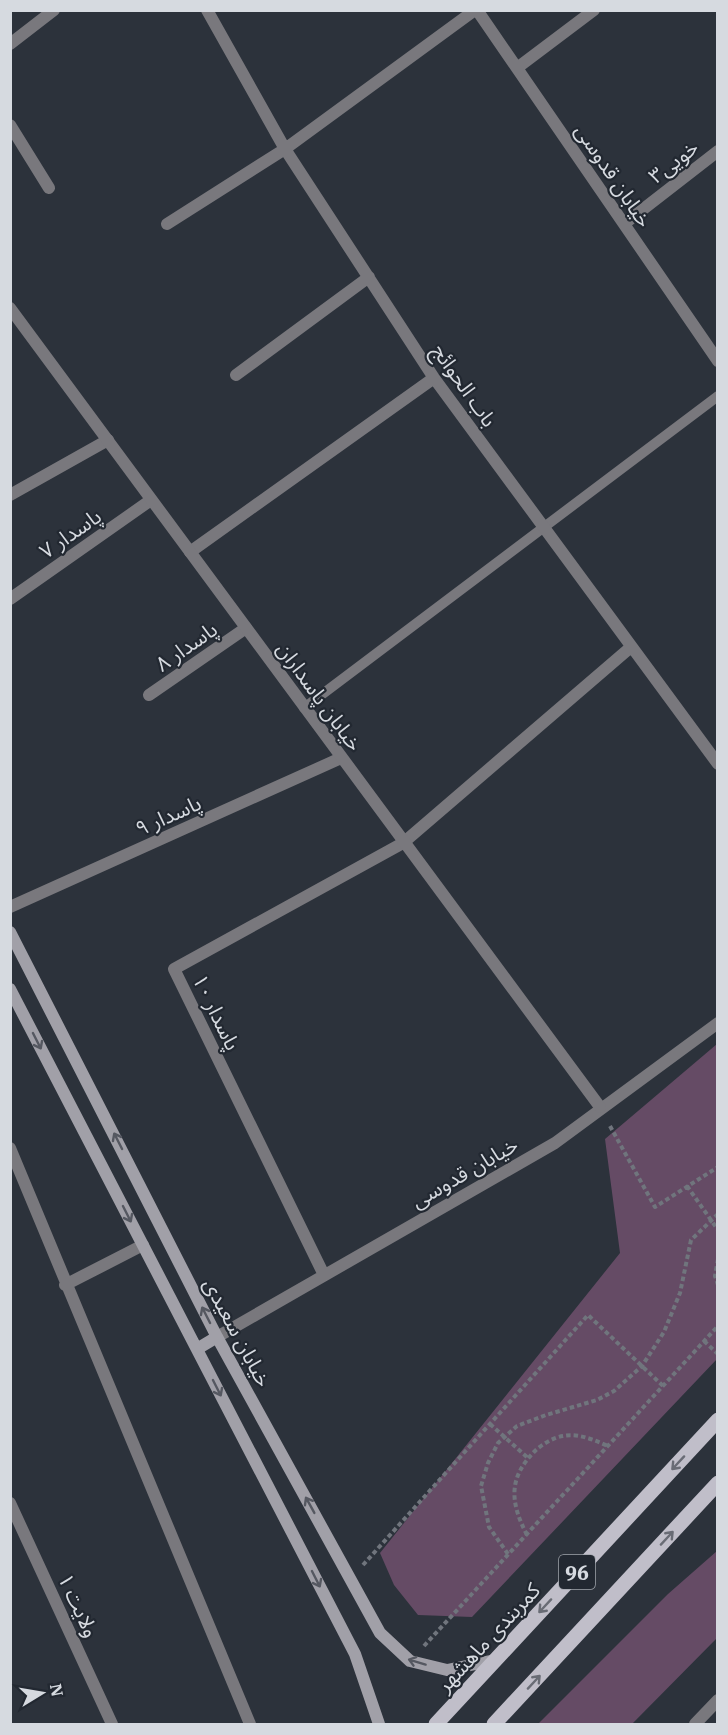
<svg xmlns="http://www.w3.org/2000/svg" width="728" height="1735" font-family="'IBM Plex Serif','Noto Sans Arabic',serif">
	<rect width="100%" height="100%" fill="#2c323b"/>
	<path fill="#654b65" d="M 717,1044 L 717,1359 L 472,1617 L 418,1615 L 394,1585 L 380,1553 L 620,1253 L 605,1139 Z
		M 717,1551 L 717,1638 L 632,1724 L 538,1724 L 668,1594 Z"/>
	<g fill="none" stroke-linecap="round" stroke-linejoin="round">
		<path stroke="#70757d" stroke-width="4" stroke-dasharray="4.5 3" stroke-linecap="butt" d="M 610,1126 L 655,1207 L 718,1167
			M 687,1186 L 718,1230
			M 718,1259 L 715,1276 L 718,1285
			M 704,1341 L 718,1354
			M 490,1424 L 528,1458
			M 527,1535 C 510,1502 508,1478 535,1451 C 541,1445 554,1437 563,1436 C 579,1433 594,1440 608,1446
			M 508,1554 L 489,1527 L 481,1486 L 488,1463 L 498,1443 L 517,1426 L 546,1415 L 597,1400 L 614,1391 L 642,1366 L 664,1332 L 680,1293 L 691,1240 L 718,1214
			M 363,1565 L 588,1315 L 663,1386
			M 424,1646 L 718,1326"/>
		<path stroke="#79787d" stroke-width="10" d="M 304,708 L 718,396"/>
		<path stroke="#79787d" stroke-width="12" d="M 207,10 L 285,149 L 434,378 L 718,764
			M 477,10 L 718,361
			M 10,44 L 54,10
			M 517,68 L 594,10
			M 10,125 L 49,188
			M 167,224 L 285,149 L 475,10
			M 624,224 L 718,151
			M 236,375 L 369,277
			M 10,495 L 108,440
			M 190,552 L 434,378
			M 10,599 L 151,500
			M 149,695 L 246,628
			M 10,907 L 341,758
			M 10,1148 L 250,1724
			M 324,1275 L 174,969 L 403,843 L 631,647
			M 65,1285 L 143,1245
			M 217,1337 L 555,1143 L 718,1023
			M 10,1503 L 112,1724"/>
		<path stroke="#79787d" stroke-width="12" d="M 10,308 L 600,1107
			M 695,1724 L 718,1700"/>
		<path stroke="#a1a0a8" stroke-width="12" d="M 10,932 L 217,1337 L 380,1633 L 410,1661 L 447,1670 L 495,1660
			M 10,989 L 355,1654 L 379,1724
			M 197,1349 L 217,1337"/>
		<path stroke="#c0bec9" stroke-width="15" d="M 436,1724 L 718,1420
			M 494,1724 L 718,1483"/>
	</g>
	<defs><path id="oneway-shaft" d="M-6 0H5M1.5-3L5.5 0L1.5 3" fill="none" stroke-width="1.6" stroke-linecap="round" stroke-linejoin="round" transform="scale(1.5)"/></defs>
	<g stroke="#555861">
		<use href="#oneway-shaft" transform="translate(37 1041) rotate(63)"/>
		<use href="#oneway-shaft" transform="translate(118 1141) rotate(-117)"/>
		<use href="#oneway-shaft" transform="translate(127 1214) rotate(63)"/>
		<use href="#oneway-shaft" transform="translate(206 1315) rotate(-117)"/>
		<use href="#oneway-shaft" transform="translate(217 1388) rotate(63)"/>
		<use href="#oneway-shaft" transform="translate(310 1505) rotate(-119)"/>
		<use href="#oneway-shaft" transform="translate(316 1579) rotate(63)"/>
		<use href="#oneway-shaft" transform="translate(417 1662) rotate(-163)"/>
	</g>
	<g stroke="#696c75">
		<use href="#oneway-shaft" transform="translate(678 1463) rotate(133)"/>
		<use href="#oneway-shaft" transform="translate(667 1538) rotate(-47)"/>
		<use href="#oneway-shaft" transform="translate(545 1606) rotate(133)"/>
		<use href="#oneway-shaft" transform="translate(534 1682) rotate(-47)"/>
	</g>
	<g text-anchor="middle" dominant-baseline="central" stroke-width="4.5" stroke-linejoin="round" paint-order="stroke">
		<rect fill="#222831" stroke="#a0a5ac" stroke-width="1.5" x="559" y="1555" width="36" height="34" rx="4.5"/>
		<g font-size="20" font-weight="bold" fill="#d6dae0">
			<text x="577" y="1572">96</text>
		</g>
		<g font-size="21" fill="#d6dae0" stroke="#222831">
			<text transform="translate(673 161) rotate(-38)">خویی۳</text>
			<text transform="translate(614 175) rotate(56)">خیابان قدوسی</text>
			<text transform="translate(465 385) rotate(55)">باب الحوائج</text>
			<text transform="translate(70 533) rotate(-35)">پاسدار ۷</text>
			<text transform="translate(186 646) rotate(-35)">پاسدار ۸</text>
			<text transform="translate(320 696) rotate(54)">خیابان پاسداران</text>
			<text transform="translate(168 815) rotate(-24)">پاسدار ۹</text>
			<text transform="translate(217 1012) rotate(64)">پاسدار ۱۰</text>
			<text transform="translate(464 1172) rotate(-30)">خیابان قدوسی</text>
			<text transform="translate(238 1332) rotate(62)">خیابان سعیدی</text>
			<text transform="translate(79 1605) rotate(65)">ولایت ۱</text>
			<text transform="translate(488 1637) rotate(-47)">کمربندی ماهشهر</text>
		</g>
	</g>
	<rect width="728" height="1735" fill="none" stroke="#d6dae0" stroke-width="24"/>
	<g transform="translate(42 1693) rotate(79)" stroke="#222831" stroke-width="4.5" paint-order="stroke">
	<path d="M0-4.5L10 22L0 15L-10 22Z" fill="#d6dae0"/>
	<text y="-9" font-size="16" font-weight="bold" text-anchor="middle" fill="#d6dae0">N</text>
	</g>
</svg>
